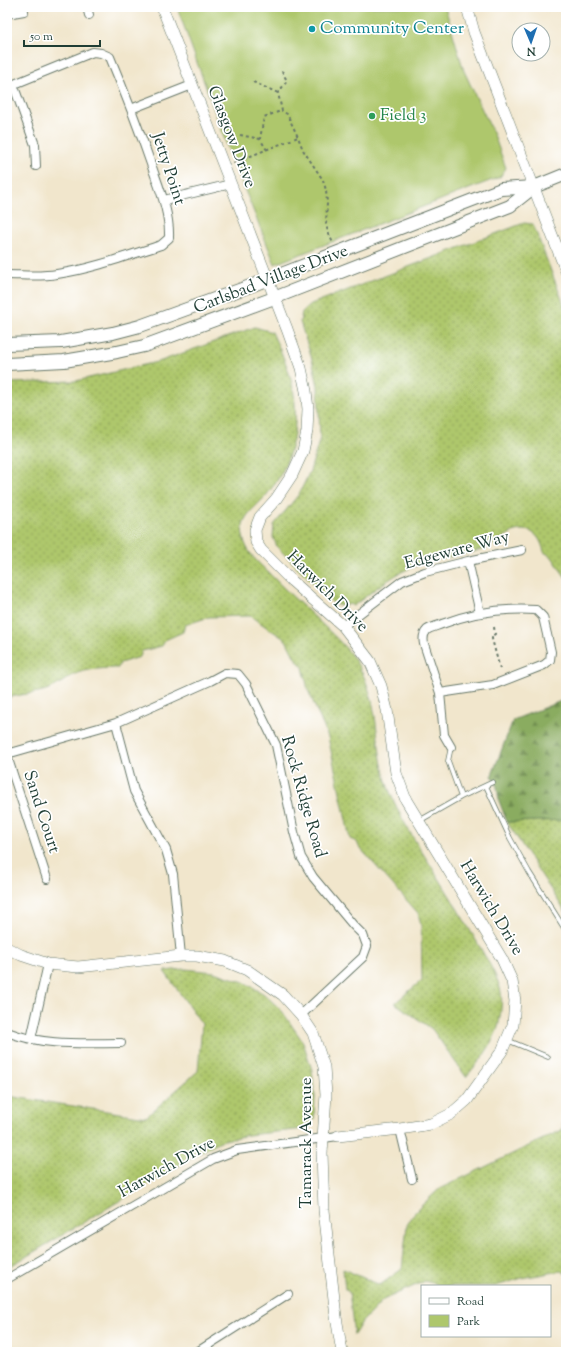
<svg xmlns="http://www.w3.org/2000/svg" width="573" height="1359" font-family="'Sorts Mill Goudy',serif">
	<defs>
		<pattern id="grass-dots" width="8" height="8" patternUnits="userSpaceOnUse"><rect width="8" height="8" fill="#aec76c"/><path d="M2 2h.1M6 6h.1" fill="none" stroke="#8da35a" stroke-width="1.8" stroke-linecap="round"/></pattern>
		<pattern id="forest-firs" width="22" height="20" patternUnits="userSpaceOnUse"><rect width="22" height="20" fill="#8aac60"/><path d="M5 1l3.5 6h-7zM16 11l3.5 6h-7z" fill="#708d50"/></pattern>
	</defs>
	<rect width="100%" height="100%" fill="#fff"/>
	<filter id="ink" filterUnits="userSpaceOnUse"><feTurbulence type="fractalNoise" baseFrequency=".025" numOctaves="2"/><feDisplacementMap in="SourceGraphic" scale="8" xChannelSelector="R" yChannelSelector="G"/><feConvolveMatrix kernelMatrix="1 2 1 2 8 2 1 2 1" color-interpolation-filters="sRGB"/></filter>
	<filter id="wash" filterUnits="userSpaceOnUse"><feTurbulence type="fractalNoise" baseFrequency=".012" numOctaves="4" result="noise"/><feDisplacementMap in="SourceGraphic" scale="16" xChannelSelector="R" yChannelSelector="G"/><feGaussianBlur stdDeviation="0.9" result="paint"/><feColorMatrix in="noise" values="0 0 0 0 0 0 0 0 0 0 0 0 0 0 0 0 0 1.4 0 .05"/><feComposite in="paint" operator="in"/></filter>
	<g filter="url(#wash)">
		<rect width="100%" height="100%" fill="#f1e6cc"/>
		<path fill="url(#grass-dots)" stroke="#668250" d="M 524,223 L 533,224 L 566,310 L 566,578 L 552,557 L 544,552 C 541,540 536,530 522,530 C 509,530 497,544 484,549 C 460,557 433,558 410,568 C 389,577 371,593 353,606 L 350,604 L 343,606 L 334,604 L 277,547 L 273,537 L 274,525 L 299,494 L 310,471 L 320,438 L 318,386 L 312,359 L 300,322 L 302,312 L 311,304 Z
			M 255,327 L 272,332 C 278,346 285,359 289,373 C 300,407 297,448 278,479 C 273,487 267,495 260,502 C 249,513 240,520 243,536 C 246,553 259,563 270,574 C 285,590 302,605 318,620 C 331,633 345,645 355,660 C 382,702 373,744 388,787 C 400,820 421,850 440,880 C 457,908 474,936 490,965 C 493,971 497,978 499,985 C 502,992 502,1001 501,1009 C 499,1038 484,1056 466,1077 L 432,1029 L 395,1003 L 422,980 L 421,925 L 418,913 L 359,847 L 357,842 L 350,839 L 328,737 L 308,690 L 303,667 L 295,658 L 286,640 L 250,616 L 209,617 L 185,625 L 183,632 L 165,640 L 162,646 L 142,651 L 140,657 L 120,663 L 118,668 C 107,668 85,669 76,674 C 66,678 58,686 49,689 C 35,694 21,694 7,698 L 7,383 L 76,381 L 161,361 Z
			M 566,820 L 566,913 L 507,822 Z
			M 185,969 L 214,972 L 244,982 L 264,994 L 282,1011 L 303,1042 L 312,1070 L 315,1097 L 314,1120 L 304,1129 L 248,1135 L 220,1141 L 7,1268 L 7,1096 L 146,1117 L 198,1071 L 202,1024 L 164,971 Z
			M 566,1107 L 566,1274 L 561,1271 L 522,1278 L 496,1286 L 443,1286 L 425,1281 L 383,1300 L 362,1322 L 354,1335 L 349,1292 L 345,1289 L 343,1269 L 380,1285 L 402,1269 L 407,1225 L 415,1212 L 439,1189 L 562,1130 Z"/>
		<path fill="url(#forest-firs)" stroke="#54744a" d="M 566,699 L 566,820 L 507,822 L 499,801 L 497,787 L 492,775 L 513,720 Z"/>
		<path fill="#aec76c" stroke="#668250" d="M 177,7 L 445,7 L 464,71 L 494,135 L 506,168 L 500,177 L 275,264 L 229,151 Z"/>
	</g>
	<g filter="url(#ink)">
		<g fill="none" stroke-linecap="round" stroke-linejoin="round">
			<defs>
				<path id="lane" d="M 451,747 L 448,761 L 461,797
					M 486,786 L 510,838 L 529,872 L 566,931
					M 419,821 L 461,797 L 493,782
					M 507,1040 L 548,1057"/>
				<path id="street" d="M 87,7 L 89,15
					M 7,14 L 24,11
					M 13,84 L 35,145 L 36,166
					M 7,87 L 93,52 L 101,53 L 110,57 C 125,93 139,129 152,167 C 160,190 170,213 169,238 L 161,245 C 127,256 92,269 57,274 C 40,277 23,275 7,275
					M 131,109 L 192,85
					M 164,200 L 231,184
					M 468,561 L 480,613
					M 343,626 L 402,581 L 425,572 L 468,561 L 522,550
					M 440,693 L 493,685 L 544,665 L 550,660 L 551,652 L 543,617 L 536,610 C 505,608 471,613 442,624 C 438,626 431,627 427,630 C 423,634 423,639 424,644 L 440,693 L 444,735 L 451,747
					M 116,723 L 134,791 L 166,850 L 173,874 L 181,956
					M 7,754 L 116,723 L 210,681 L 225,673 L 238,674 L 246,684 L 276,745 L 294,832 L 301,857 L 313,877 L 353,925 L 363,935 L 367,946 L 363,957 L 301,1015
					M 7,756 L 47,879
					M 7,1032 C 43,1046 83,1043 121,1043
					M 31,1039 L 48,964
					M 400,1129 L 412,1179
					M 7,1279 L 213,1159 L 237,1150 L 338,1136
					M 197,1352 L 288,1294"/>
				<path id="secondary" d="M 162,7 L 287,329 L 301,368 L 306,391 L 308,409 L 307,431 L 303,451 L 292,475 L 276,499 L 260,517 L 255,530 L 256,542 L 261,550 L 292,581 L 343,626 L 370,661 L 381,686 L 387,710 L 396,773 L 406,800 L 502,959 L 512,981 L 515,1001 L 513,1025 L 502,1051 L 467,1100 L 451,1114 L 431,1124 L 400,1129 L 338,1136
					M 467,7 L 474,32 L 566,271
					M 7,948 L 21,955 L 48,964 L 78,967 L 181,956 L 197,956 L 225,961 L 247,970 L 283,995 L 301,1015 L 313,1033 L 324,1067 L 326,1095 L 322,1153 L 324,1210 L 336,1317 L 342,1352"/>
				<path id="primary" d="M 7,344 L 61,342 L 113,333 L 140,326 L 253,285 L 501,189 L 534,187
					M 7,364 L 64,361 L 117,352 L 144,346 L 274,298 L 510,206 L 534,187 L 566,174"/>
			</defs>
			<use href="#lane" stroke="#687869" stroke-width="5.5"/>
			<use href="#street" stroke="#687869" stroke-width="10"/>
			<use href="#secondary" stroke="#687869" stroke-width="12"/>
			<use href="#primary" stroke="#687869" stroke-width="14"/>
			<path stroke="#687869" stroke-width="2" stroke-dasharray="3 3" stroke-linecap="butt" d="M 272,8 L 274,7
				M 282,71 L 287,81 L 278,93 L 282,111 L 287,114 L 298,137
				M 253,82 L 278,93
				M 240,135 L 260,139
				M 267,150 L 260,139 L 264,117 L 281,111
				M 233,163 L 298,137 L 303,150 L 323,180 L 326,190 L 327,203 L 326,224 L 328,232 L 333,243
				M 494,627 L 495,634 L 492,636 L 492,639 L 500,669"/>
			<use href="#lane" stroke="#fff" stroke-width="4"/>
			<use href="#street" stroke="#fff" stroke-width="8"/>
			<use href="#secondary" stroke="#fff" stroke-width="11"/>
			<use href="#primary" stroke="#fff" stroke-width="12"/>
		</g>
	</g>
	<circle fill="#0f9aa8" stroke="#fff" stroke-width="1.5" cx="312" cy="29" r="4"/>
	<circle fill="#2e9e5b" stroke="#fff" stroke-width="1.5" cx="372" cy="116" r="4"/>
	<g text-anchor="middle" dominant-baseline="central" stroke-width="3.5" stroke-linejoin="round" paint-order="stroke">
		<g font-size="17" fill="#0d838f" stroke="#fff" text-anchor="start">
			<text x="320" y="29">Community Center</text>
		</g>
		<g font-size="17" fill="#27864d" stroke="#fff" text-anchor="start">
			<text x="380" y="116">Field 3</text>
		</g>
		<g font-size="17" fill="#1f3d34" stroke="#fff">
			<text transform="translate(231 137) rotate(69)">Glasgow Drive</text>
			<text transform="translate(168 169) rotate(72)">Jetty Point</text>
			<text transform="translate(271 280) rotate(-21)">Carlsbad Village Drive</text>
			<text transform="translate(457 551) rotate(-15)">Edgeware Way</text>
			<text transform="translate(327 592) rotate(45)">Harwich Drive</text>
			<text transform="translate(303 797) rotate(74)">Rock Ridge Road</text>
			<text transform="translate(41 812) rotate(72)">Sand Court</text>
			<text transform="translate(491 908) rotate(59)">Harwich Drive</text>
			<text transform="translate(307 1143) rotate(-90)">Tamarack Avenue</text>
			<text transform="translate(167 1168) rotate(-29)">Harwich Drive</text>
		</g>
	</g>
	<rect width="573" height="1359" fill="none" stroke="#fff" stroke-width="24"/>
	<rect x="421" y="1285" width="130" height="52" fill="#ffffff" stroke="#a5b1ae"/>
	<rect x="429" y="1298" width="20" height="6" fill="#ffffff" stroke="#a5b1ae"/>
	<text x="457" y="1305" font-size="12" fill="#1f3d34">Road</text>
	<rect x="429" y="1315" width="20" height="12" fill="#aec76c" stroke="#a5b1ae"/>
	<text x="457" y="1325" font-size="12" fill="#1f3d34">Park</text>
	<g transform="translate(531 42) rotate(178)"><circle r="19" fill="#ffffff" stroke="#a5b1ae"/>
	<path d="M0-3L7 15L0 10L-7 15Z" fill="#1f6fb2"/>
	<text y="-6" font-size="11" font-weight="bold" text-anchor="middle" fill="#1f3d34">N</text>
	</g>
	<path d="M24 40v6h76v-6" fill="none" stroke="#1f3d34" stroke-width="2"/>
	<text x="30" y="40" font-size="12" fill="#1f3d34" stroke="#ffffff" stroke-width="3" paint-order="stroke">50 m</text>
</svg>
